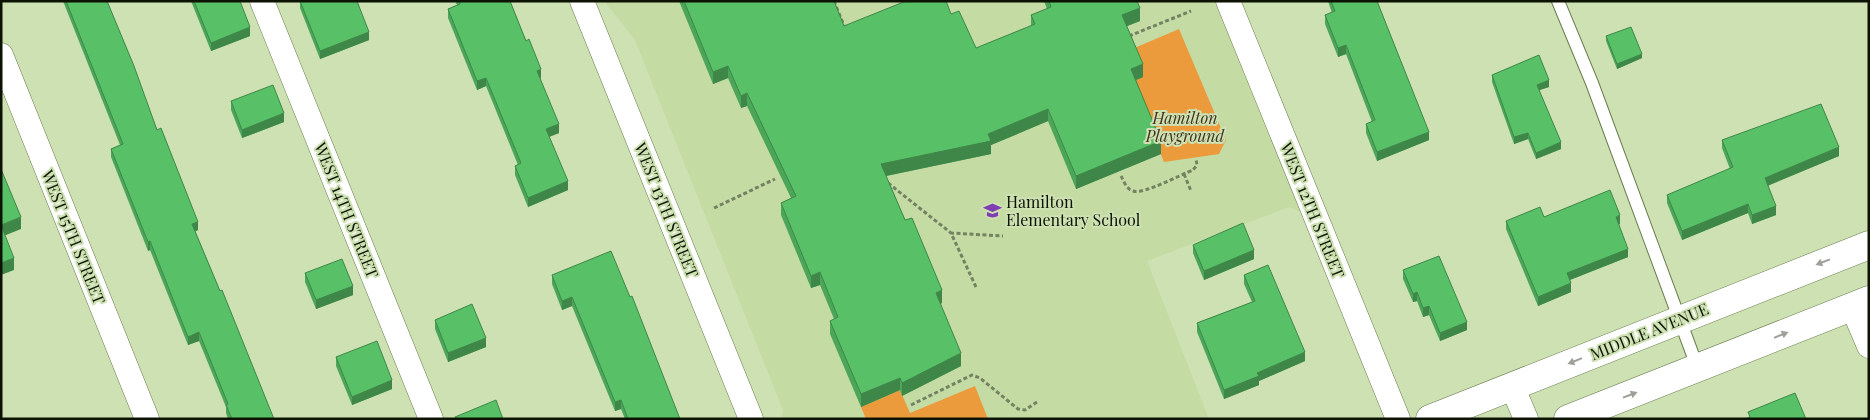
<svg xmlns="http://www.w3.org/2000/svg" width="1870" height="420" font-family="'Playfair Display',serif">
	<rect width="100%" height="100%" fill="#cde1b2"/>
	<path fill="#c4dba4" d="M 604,1 L 1214,1 L 1301,212 L 1289,207 L 1147,261 L 1209,419 L 781,419 L 783,410 L 635,40 Z"/>
	<path fill="#ec9b3c" d="M 1179,29 L 1226,140 L 1219,154 L 1164,162 L 1139,99 L 1124,85 L 1132,49 Z
		M 975,386 L 988,419 L 866,419 L 861,407 L 900,390 L 910,413 Z"/>
	<g fill="none" stroke-linecap="round" stroke-linejoin="round">
		<defs>
			<path id="lane" d="M 1558,1 L 1592,83 L 1698,369"/>
			<path id="street" d="M 262,1 L 431,419
				M 582,1 L 751,419
				M 1228,1 L 1398,419
				M 1,55 L 147,419
				M 1852,306 L 1869,346
				M 1512,386 L 1526,419"/>
			<path id="secondary" d="M 1430,419 L 1869,245
				M 1568,419 L 1869,300"/>
		</defs>
		<use href="#lane" stroke="#6a7c50" stroke-width="14"/>
		<use href="#street" stroke="#6a7c50" stroke-width="25"/>
		<use href="#secondary" stroke="#6a7c50" stroke-width="29"/>
		<path stroke="#748261" stroke-width="3" stroke-dasharray="4 2.5" stroke-linecap="butt" d="M 834,1 L 845,28
			M 1129,36 L 1191,11
			M 1184,174 L 1191,191
			M 1121,176 C 1124,181 1126,189 1133,191 C 1143,195 1182,174 1193,170 L 1197,165 L 1196,159
			M 888,183 L 951,233
			M 714,208 L 775,179
			M 976,287 L 951,233 L 1003,236
			M 911,405 L 972,375 L 980,378 L 1018,409 L 1025,410 L 1037,402"/>
		<use href="#lane" stroke="#fff" stroke-width="12"/>
		<use href="#street" stroke="#fff" stroke-width="24"/>
		<use href="#secondary" stroke="#fff" stroke-width="28"/>
	</g>
	<path fill="#4ca659" d="M 63,1 L 107,1 L 157,130 L 198,230 L 195,231 L 274,419 L 228,419 L 226,413 L 226,407 L 199,341 L 188,345 L 150,250 L 148,251 L 111,157 L 111,149 L 120,145 Z
		M 191,1 L 240,1 L 250,36 L 211,51 Z
		M 300,1 L 357,1 L 369,40 L 320,59 L 300,8 Z
		M 455,1 L 510,1 L 541,78 L 540,78 L 559,133 L 549,137 L 568,190 L 528,207 L 515,175 L 515,166 L 518,165 L 486,86 L 477,90 L 448,18 L 448,9 L 457,5 Z
		M 679,1 L 834,1 L 844,26 L 951,14 L 976,48 L 1031,26 L 1031,15 L 1047,9 L 1044,1 L 1137,1 L 1140,21 L 1127,26 L 1143,77 L 1136,80 L 1161,154 L 1076,189 L 1048,121 L 991,145 L 991,154 L 886,176 L 942,303 L 940,304 L 961,366 L 902,396 L 900,390 L 861,407 L 830,334 L 830,321 L 834,319 L 820,285 L 811,288 L 781,215 L 781,203 L 791,198 L 747,106 L 741,108 L 728,78 L 713,84 Z
		M 1328,1 L 1377,1 L 1429,140 L 1377,161 L 1366,133 L 1366,124 L 1372,122 L 1346,54 L 1338,57 L 1325,24 L 1325,15 L 1332,13 Z
		M 1606,36 L 1642,58 L 1617,69 L 1606,41 Z
		M 1492,75 L 1549,87 L 1539,90 L 1561,149 L 1536,159 L 1528,139 L 1514,144 L 1492,82 Z
		M 231,101 L 284,122 L 242,138 L 231,110 Z
		M 1722,140 L 1839,156 L 1768,185 L 1776,215 L 1752,224 L 1748,213 L 1682,240 L 1667,203 L 1667,195 L 1730,169 L 1722,148 Z
		M 1544,217 L 1620,224 L 1619,224 L 1628,257 L 1570,280 L 1571,292 L 1538,306 L 1506,229 L 1506,221 Z
		M 1193,245 L 1254,259 L 1204,280 L 1193,253 Z
		M 1403,270 L 1467,330 L 1440,341 L 1429,315 L 1423,317 L 1417,301 L 1413,302 L 1403,279 Z
		M 305,273 L 353,295 L 316,309 L 305,282 Z
		M 552,275 L 680,419 L 625,419 L 621,409 L 615,411 L 572,306 L 562,310 L 552,284 Z
		M 1244,275 L 1305,361 L 1259,381 L 1259,385 L 1224,399 L 1197,332 L 1197,323 L 1252,302 L 1244,284 Z
		M 435,320 L 486,347 L 448,362 L 435,329 Z
		M 336,357 L 392,389 L 352,405 L 336,366 Z"/>
	<path fill="#3e8748" d="M 1140,8 L 1140,21 L 1122,28 L 1122,15 Z
		M 250,27 L 250,36 L 211,51 L 211,43 Z
		M 369,32 L 369,40 L 320,59 L 320,51 Z
		M 1346,45 L 1346,54 L 1338,57 L 1338,48 Z
		M 1642,54 L 1642,58 L 1617,69 L 1617,64 Z
		M 1143,64 L 1143,77 L 1131,82 L 1131,69 Z
		M 728,66 L 728,78 L 713,84 L 713,72 Z
		M 541,69 L 541,78 L 537,79 L 537,71 Z
		M 486,78 L 486,86 L 477,90 L 477,81 Z
		M 1549,80 L 1549,87 L 1537,91 L 1537,85 Z
		M 747,93 L 747,106 L 741,108 L 741,96 Z
		M 1048,109 L 1048,121 L 991,145 L 991,154 L 881,177 L 881,164 L 988,134 Z
		M 284,113 L 284,122 L 242,138 L 242,130 Z
		M 559,124 L 559,133 L 546,138 L 546,129 Z
		M 1429,132 L 1429,140 L 1377,161 L 1377,152 Z
		M 1528,133 L 1528,139 L 1514,144 L 1514,137 Z
		M 1161,141 L 1161,154 L 1076,189 L 1076,176 Z
		M 1561,142 L 1561,149 L 1536,159 L 1536,153 Z
		M 1839,147 L 1839,156 L 1765,187 L 1765,178 Z
		M 568,181 L 568,190 L 528,207 L 528,198 Z
		M 1748,204 L 1748,213 L 1682,240 L 1682,231 Z
		M 1776,206 L 1776,215 L 1752,224 L 1752,215 Z
		M 1620,215 L 1620,224 L 1616,225 L 1616,217 Z
		M 21,217 L 21,229 L 1,237 L 1,225 Z
		M 198,222 L 198,230 L 192,233 L 192,224 Z
		M 150,241 L 150,250 L 148,251 L 148,242 Z
		M 1628,249 L 1628,257 L 1567,281 L 1567,273 Z
		M 1254,250 L 1254,259 L 1204,280 L 1204,271 Z
		M 14,258 L 14,270 L 1,275 L 1,263 Z
		M 820,272 L 820,285 L 811,288 L 811,276 Z
		M 1571,283 L 1571,292 L 1538,306 L 1538,297 Z
		M 353,286 L 353,295 L 316,309 L 316,300 Z
		M 942,290 L 942,303 L 936,306 L 936,293 Z
		M 1417,292 L 1417,301 L 1413,302 L 1413,294 Z
		M 572,297 L 572,306 L 562,310 L 562,301 Z
		M 1429,306 L 1429,315 L 1423,317 L 1423,308 Z
		M 1467,322 L 1467,330 L 1440,341 L 1440,333 Z
		M 199,332 L 199,341 L 188,345 L 188,337 Z
		M 486,338 L 486,347 L 448,362 L 448,353 Z
		M 1305,352 L 1305,361 L 1259,381 L 1259,385 L 1224,399 L 1224,390 L 1257,373 Z
		M 961,353 L 961,366 L 902,396 L 902,383 Z
		M 900,378 L 900,390 L 861,407 L 861,394 Z
		M 392,380 L 392,389 L 352,405 L 352,397 Z
		M 621,400 L 621,409 L 615,411 L 615,402 Z"/>
	<path fill="#58c167" stroke="#3e8748" d="M 66,1 L 107,1 L 134,66 L 157,130 L 161,128 L 198,222 L 192,224 L 220,291 L 222,290 L 274,419 L 232,419 L 226,405 L 228,404 L 199,332 L 188,337 L 150,241 L 148,242 L 111,149 L 123,144 Z
		M 194,1 L 240,1 L 250,27 L 211,43 Z
		M 300,1 L 357,1 L 369,32 L 320,51 Z
		M 459,1 L 510,1 L 526,41 L 529,39 L 541,69 L 537,71 L 559,124 L 546,129 L 568,181 L 528,198 L 515,166 L 521,163 L 486,78 L 477,81 L 448,9 L 460,4 Z
		M 684,1 L 834,1 L 844,26 L 906,1 L 946,1 L 951,14 L 959,11 L 976,48 L 1035,24 L 1031,15 L 1051,7 L 1049,1 L 1137,1 L 1140,8 L 1122,15 L 1143,64 L 1131,69 L 1161,141 L 1076,176 L 1048,109 L 988,134 L 991,141 L 881,164 L 905,220 L 912,218 L 942,290 L 936,293 L 961,353 L 902,383 L 900,378 L 861,394 L 830,321 L 838,317 L 820,272 L 811,276 L 781,203 L 796,196 L 747,93 L 741,96 L 728,66 L 713,72 Z
		M 1331,1 L 1377,1 L 1429,132 L 1377,152 L 1366,124 L 1375,120 L 1346,45 L 1338,48 L 1325,15 L 1335,11 Z
		M 1631,27 L 1642,54 L 1617,64 L 1606,36 Z
		M 1539,55 L 1549,80 L 1537,85 L 1561,142 L 1536,153 L 1528,133 L 1514,137 L 1492,75 Z
		M 273,85 L 284,113 L 242,130 L 231,101 Z
		M 1821,104 L 1839,147 L 1765,178 L 1776,206 L 1752,215 L 1748,204 L 1682,231 L 1667,195 L 1733,167 L 1722,140 Z
		M 1,169 L 21,217 L 1,225 Z
		M 1610,190 L 1620,215 L 1616,217 L 1628,249 L 1567,273 L 1571,283 L 1538,297 L 1506,221 L 1540,207 L 1544,217 Z
		M 1243,223 L 1254,250 L 1204,271 L 1193,245 Z
		M 1,225 L 14,258 L 1,263 Z
		M 611,251 L 630,297 L 632,296 L 680,419 L 628,419 L 621,400 L 615,402 L 572,297 L 562,301 L 552,275 Z
		M 1439,256 L 1467,322 L 1440,333 L 1429,306 L 1423,308 L 1417,292 L 1413,294 L 1403,270 Z
		M 342,259 L 353,286 L 316,300 L 305,273 Z
		M 1268,265 L 1305,352 L 1257,373 L 1259,376 L 1224,390 L 1197,323 L 1255,301 L 1244,275 Z
		M 472,304 L 486,338 L 448,353 L 435,320 Z
		M 377,341 L 392,380 L 352,397 L 336,357 Z
		M 1795,393 L 1806,419 L 1745,419 L 1750,417 L 1748,412 Z
		M 496,400 L 503,419 L 456,419 L 455,417 Z"/>
	<defs><path id="oneway-solid" d="M-6-.8H1V-3.2L6.5 0L1 3.2V.8H-6Z" transform="scale(1.25)"/></defs>
	<g fill="#9ea19a">
		<use href="#oneway-solid" transform="translate(1823 262) rotate(159)"/>
		<use href="#oneway-solid" transform="translate(1781 335) rotate(-22)"/>
		<use href="#oneway-solid" transform="translate(1575 361) rotate(158)"/>
		<use href="#oneway-solid" transform="translate(1630 395) rotate(-21)"/>
	</g>
	<defs>
		<symbol id="school-bare" viewBox="-9 -9 18 18"><path d="M0-5L7-2L0 1L-7-2ZM-4 1L0 2.5L4 1V4Q0 6-4 4Z" fill="#7f3fb3" stroke="#cde1b2" stroke-width="2.5" paint-order="stroke"/></symbol>
	</defs>
	<g fill-rule="evenodd">
		<use href="#school-bare" x="980" y="198" width="25" height="25"/>
	</g>
	<g text-anchor="middle" dominant-baseline="central" stroke-width="4" stroke-linejoin="round" paint-order="stroke">
		<g font-size="16" font-style="italic" fill="#433120" stroke="#cde1b2">
			<text x="1185" y="117">Hamilton<tspan x="1185" dy="18">Playground</tspan></text>
		</g>
		<g font-size="16" fill="#0c1303" stroke="#cde1b2" text-anchor="start">
			<text x="1006" y="201">Hamilton<tspan x="1006" dy="18">Elementary School</tspan></text>
		</g>
		<g font-size="16" fill="#0c1303" stroke="#cde1b2">
			<text transform="translate(347 210) rotate(68)">WEST 14TH STREET</text>
			<text transform="translate(667 210) rotate(68)">WEST 13TH STREET</text>
			<text transform="translate(1313 210) rotate(68)">WEST 12TH STREET</text>
			<text transform="translate(74 237) rotate(68)">WEST 15TH STREET</text>
			<text transform="translate(1649 331) rotate(-22)">MIDDLE AVENUE</text>
		</g>
	</g>
	<rect width="1870" height="420" fill="none" stroke="#0c1303" stroke-width="5"/>
</svg>
